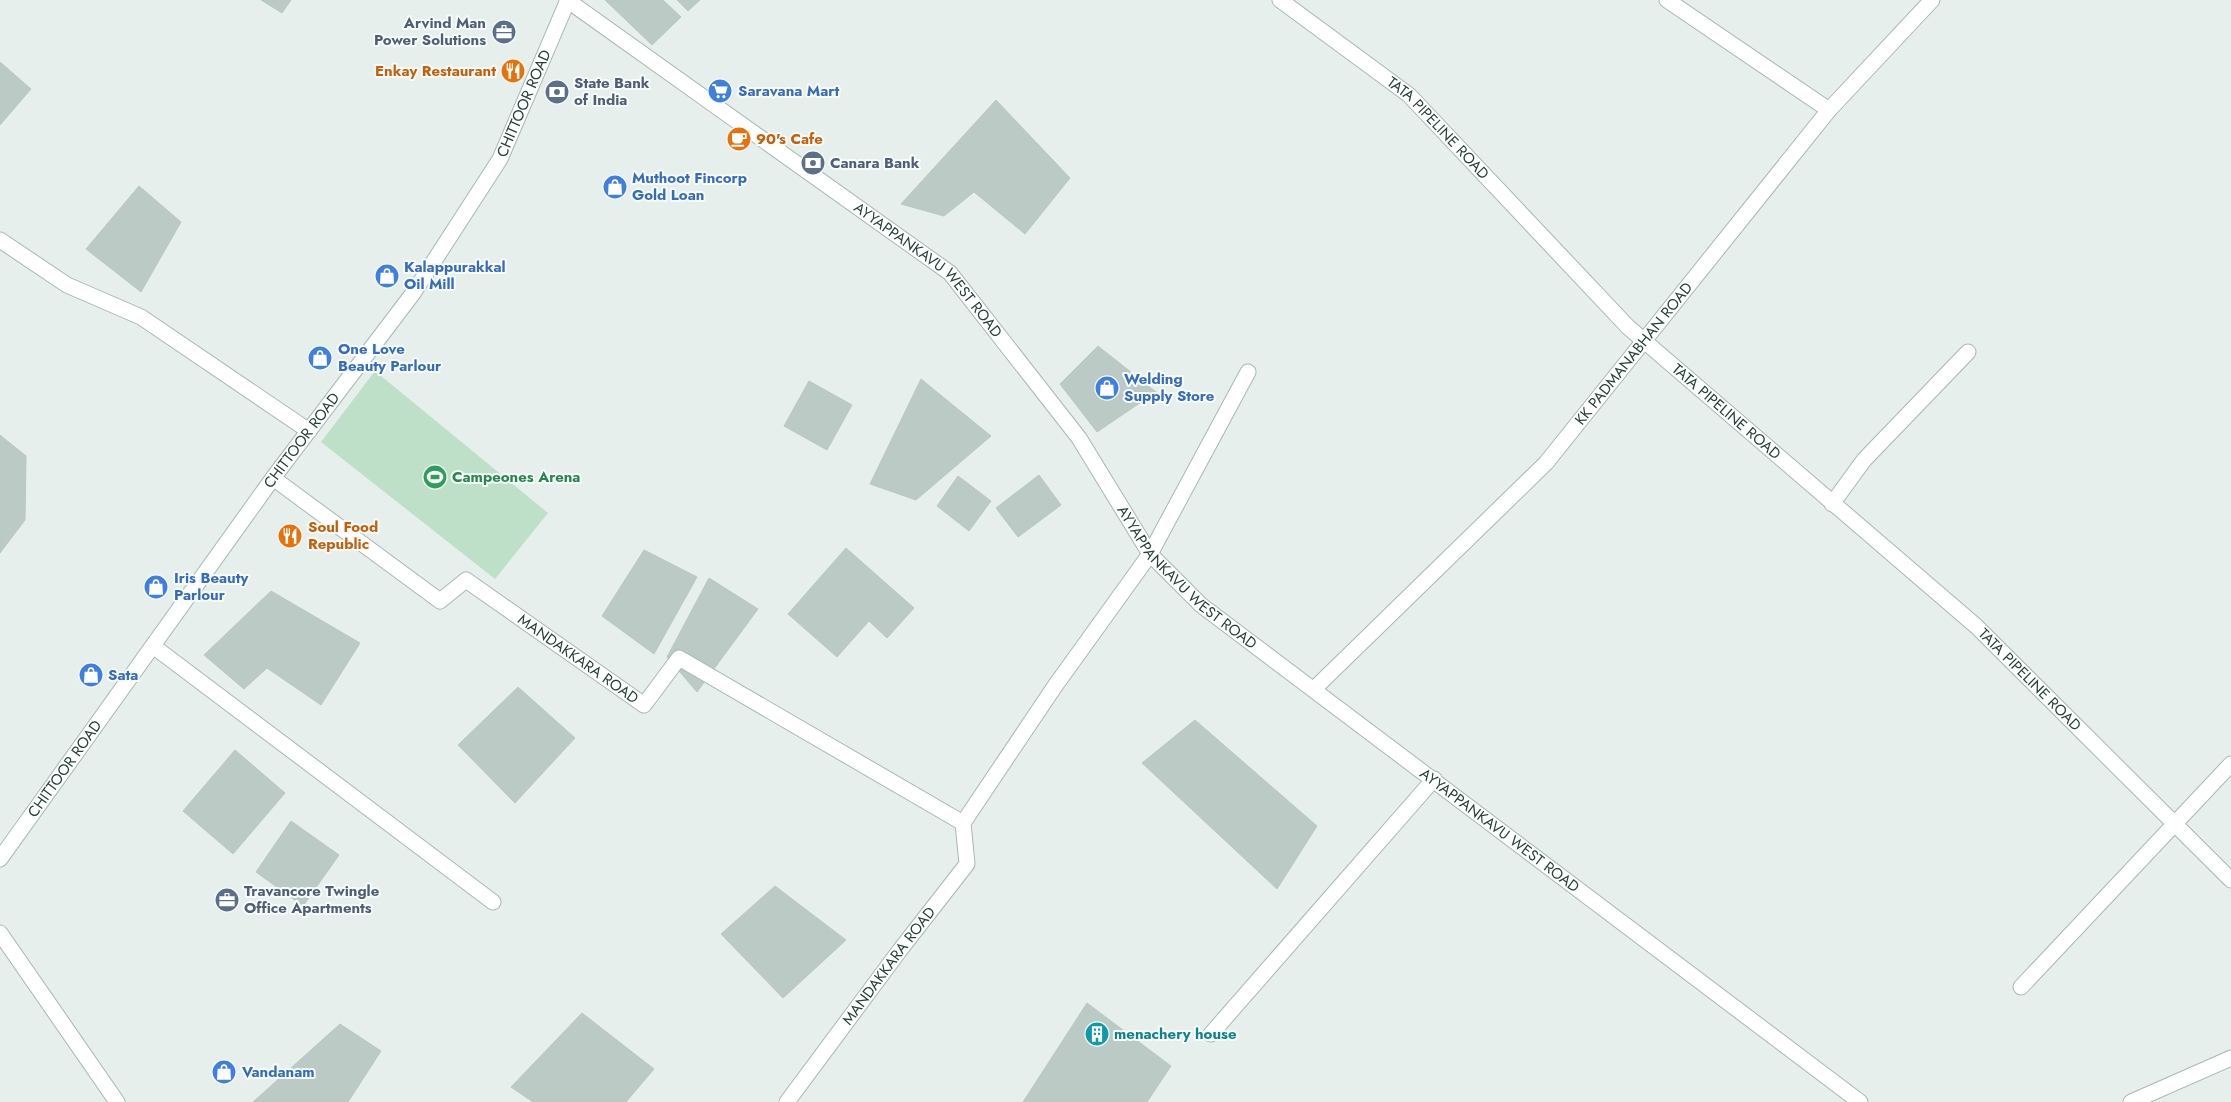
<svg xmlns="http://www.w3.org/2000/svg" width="2231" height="1102" font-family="Jost,sans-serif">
	<rect width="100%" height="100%" fill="#e6efeb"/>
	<path fill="#bfe0c8" d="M 375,371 L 548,513 L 495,579 L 321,442 Z"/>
	<path fill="#bbcac4" stroke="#b8c9c2" d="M 261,0 L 291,0 L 282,13 Z
		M 605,0 L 663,0 L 681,17 L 652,45 Z
		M 677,0 L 700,0 L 688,11 Z
		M 0,62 L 31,89 L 0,125 Z
		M 996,100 L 1070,178 L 1025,234 L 974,192 L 944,216 L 901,204 Z
		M 139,186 L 181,222 L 141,292 L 86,249 Z
		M 1098,346 L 1156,392 L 1097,432 L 1060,384 Z
		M 921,379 L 991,436 L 916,500 L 870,484 Z
		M 809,381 L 852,405 L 827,450 L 784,426 Z
		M 0,435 L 26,456 L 25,520 L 0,553 Z
		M 1039,475 L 1061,505 L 1018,537 L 996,508 Z
		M 958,476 L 991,501 L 969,531 L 937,506 Z
		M 846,548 L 914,608 L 887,638 L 869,621 L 837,657 L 788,614 Z
		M 644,550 L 697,577 L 654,654 L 602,616 Z
		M 709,578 L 758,609 L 697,692 L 667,657 Z
		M 271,591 L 360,643 L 321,705 L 267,668 L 244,689 L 204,655 Z
		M 518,687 L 575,738 L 515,803 L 458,745 Z
		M 1195,720 L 1317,826 L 1277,889 L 1142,763 Z
		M 235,750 L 285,793 L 233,854 L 183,811 Z
		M 291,821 L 339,855 L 303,906 L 256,872 Z
		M 775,886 L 846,940 L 783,998 L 721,934 Z
		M 1087,1003 L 1171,1066 L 1147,1102 L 1023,1102 Z
		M 582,1013 L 654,1069 L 626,1102 L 533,1102 L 511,1087 Z
		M 340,1024 L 381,1051 L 348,1102 L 253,1102 Z"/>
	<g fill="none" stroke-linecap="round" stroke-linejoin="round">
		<defs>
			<path id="service" d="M 1832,504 L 1864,460 L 1968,352"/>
			<g id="minor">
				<path id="s1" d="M 567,0 L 950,273 L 1079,438 L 1150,554 L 1201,605 L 1860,1102"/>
				<path id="s2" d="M 1280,0 L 1409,95 L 1628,327 L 1976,626 L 2231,880"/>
				<path d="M 1667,0 L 1829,110"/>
				<path d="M 0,240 L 67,285 L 141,317 L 309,431"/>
				<path id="s3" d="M 273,478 L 440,601 L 466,580 L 644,705 L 679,658 L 963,823"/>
				<path d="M 153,646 L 493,902"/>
				<path id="s4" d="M 1314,689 L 1546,463 L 1829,110 L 1932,0"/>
				<path d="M 0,933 L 117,1102"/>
				<path d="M 2021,987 L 2231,764"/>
				<path d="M 1211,1034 L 1434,779"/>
				<path id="s5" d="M 787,1102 L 900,950 L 967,864 L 963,823 L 1055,686 L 1150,554 L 1248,372"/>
			</g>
			<path id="tertiary" d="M 2131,1102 L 2231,1058"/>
			<g id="secondary">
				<path id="s6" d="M 0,859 L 273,478 L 414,292 L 500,159 L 568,0"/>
			</g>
		</defs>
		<use href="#service" stroke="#a8b8b2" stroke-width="17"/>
		<use href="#minor" stroke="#a8b8b2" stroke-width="17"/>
		<use href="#tertiary" stroke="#a8b8b2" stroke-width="17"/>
		<use href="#secondary" stroke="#a4bbb3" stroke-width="17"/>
		<use href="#service" stroke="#fff" stroke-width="15"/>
		<use href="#minor" stroke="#fff" stroke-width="15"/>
		<use href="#tertiary" stroke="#fff" stroke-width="15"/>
		<use href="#secondary" stroke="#fff" stroke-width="15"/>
	</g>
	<defs>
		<symbol id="office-disc" viewBox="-11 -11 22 22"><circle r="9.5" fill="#5c6f8a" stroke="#f7fbf9"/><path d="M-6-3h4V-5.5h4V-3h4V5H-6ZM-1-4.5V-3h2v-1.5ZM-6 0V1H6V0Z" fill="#fff"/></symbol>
		<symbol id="restaurant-disc" viewBox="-11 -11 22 22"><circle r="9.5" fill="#e8710a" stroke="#f7fbf9"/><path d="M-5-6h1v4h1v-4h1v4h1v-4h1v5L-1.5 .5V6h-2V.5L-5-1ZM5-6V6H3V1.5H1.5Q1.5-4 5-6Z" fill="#fff"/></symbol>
		<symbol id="supermarket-disc" viewBox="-11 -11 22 22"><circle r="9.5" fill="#3f7fe0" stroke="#f7fbf9"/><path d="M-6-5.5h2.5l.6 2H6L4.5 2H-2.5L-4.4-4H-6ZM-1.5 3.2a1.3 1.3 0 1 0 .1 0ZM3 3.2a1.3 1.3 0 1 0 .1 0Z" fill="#fff"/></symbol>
		<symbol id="bank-disc" viewBox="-11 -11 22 22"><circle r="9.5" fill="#5c6f8a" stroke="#f7fbf9"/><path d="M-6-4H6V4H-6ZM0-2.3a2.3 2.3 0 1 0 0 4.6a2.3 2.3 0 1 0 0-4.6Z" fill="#fff"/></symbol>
		<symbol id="cafe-disc" viewBox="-11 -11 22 22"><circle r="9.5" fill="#e8710a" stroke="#f7fbf9"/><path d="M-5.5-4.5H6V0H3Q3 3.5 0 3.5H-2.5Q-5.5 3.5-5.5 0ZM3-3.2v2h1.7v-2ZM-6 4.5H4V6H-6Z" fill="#fff"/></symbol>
		<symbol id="shop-disc" viewBox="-11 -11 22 22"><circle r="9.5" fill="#3f7fe0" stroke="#f7fbf9"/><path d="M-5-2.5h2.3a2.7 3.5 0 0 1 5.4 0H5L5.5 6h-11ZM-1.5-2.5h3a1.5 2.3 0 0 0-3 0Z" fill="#fff"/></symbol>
		<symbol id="stadium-disc" viewBox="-11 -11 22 22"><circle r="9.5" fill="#2e9e5b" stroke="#f7fbf9"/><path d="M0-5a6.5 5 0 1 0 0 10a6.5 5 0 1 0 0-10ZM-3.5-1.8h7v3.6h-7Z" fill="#fff"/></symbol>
		<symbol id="building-disc" viewBox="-11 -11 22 22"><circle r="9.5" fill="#0f9aa8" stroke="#f7fbf9"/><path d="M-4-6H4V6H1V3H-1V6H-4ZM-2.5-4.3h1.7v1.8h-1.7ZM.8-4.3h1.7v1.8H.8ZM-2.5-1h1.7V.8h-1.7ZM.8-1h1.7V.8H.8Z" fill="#fff"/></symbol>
	</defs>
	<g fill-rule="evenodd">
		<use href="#office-disc" x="490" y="18" width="28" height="28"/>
		<use href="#restaurant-disc" x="499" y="57" width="28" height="28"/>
		<use href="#supermarket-disc" x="706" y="77" width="28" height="28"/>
		<use href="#bank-disc" x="543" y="78" width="28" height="28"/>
		<use href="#cafe-disc" x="725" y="125" width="28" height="28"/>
		<use href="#bank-disc" x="799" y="149" width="28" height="28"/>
		<use href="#shop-disc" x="601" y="173" width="28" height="28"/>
		<use href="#shop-disc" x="373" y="262" width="28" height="28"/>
		<use href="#shop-disc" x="306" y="344" width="28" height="28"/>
		<use href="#shop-disc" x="1093" y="374" width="28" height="28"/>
		<use href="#stadium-disc" x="421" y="463" width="28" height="28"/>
		<use href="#restaurant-disc" x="276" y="522" width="28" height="28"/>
		<use href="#shop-disc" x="142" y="573" width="28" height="28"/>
		<use href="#shop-disc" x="77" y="661" width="28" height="28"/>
		<use href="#office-disc" x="213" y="886" width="28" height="28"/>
		<use href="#building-disc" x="1083" y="1020" width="28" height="28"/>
		<use href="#shop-disc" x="210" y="1058" width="28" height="28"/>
	</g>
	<g text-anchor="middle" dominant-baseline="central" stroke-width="4" stroke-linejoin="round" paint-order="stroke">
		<g font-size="15" font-weight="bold" fill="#4e5e75" stroke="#f7fbf9" text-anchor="start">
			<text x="486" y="23" text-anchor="end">Arvind Man<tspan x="486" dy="17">Power Solutions</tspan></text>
			<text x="574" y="83">State Bank<tspan x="574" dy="17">of India</tspan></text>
			<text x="830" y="163">Canara Bank</text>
			<text x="244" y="891">Travancore Twingle<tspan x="244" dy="17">Office Apartments</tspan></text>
		</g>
		<g font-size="15" font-weight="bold" fill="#c56008" stroke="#f7fbf9" text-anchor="start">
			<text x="496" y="71" text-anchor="end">Enkay Restaurant</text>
			<text x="756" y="139">90's Cafe</text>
			<text x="308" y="527">Soul Food<tspan x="308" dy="17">Republic</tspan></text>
		</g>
		<g font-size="15" font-weight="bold" fill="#366cbe" stroke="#f7fbf9" text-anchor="start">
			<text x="738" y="91">Saravana Mart</text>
			<text x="632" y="178">Muthoot Fincorp<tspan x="632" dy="17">Gold Loan</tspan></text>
			<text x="404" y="267">Kalappurakkal<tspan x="404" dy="17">Oil Mill</tspan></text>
			<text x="338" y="349">One Love<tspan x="338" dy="17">Beauty Parlour</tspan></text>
			<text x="1124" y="379">Welding<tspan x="1124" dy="17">Supply Store</tspan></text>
			<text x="174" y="578">Iris Beauty<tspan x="174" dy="17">Parlour</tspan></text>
			<text x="108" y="675">Sata</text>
			<text x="242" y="1072">Vandanam</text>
		</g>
		<g font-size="15" fill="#24423a" stroke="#f7fbf9">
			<text stroke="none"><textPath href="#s6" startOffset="921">CHITTOOR ROAD</textPath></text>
			<text stroke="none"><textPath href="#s2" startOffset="204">TATA PIPELINE ROAD</textPath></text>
			<text stroke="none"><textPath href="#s1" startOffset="452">AYYAPPANKAVU WEST ROAD</textPath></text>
			<text stroke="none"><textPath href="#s4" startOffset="464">KK PADMANABHAN ROAD</textPath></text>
			<text stroke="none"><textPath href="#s2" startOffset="609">TATA PIPELINE ROAD</textPath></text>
			<text stroke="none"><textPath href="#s6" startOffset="516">CHITTOOR ROAD</textPath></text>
			<text stroke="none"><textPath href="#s1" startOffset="858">AYYAPPANKAVU WEST ROAD</textPath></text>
			<text stroke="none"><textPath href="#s3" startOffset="378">MANDAKKARA ROAD</textPath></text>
			<text stroke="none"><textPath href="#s2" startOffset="1014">TATA PIPELINE ROAD</textPath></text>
			<text stroke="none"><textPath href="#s6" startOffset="111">CHITTOOR ROAD</textPath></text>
			<text stroke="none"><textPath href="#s1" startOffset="1262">AYYAPPANKAVU WEST ROAD</textPath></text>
			<text stroke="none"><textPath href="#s5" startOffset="170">MANDAKKARA ROAD</textPath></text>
		</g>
		<g font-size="15" font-weight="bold" fill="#27864d" stroke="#f7fbf9" text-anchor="start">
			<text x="452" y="477">Campeones Arena</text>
		</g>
		<g font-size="15" font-weight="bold" fill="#0d838f" stroke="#f7fbf9" text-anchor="start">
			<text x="1114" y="1034">menachery house</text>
		</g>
	</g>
</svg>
